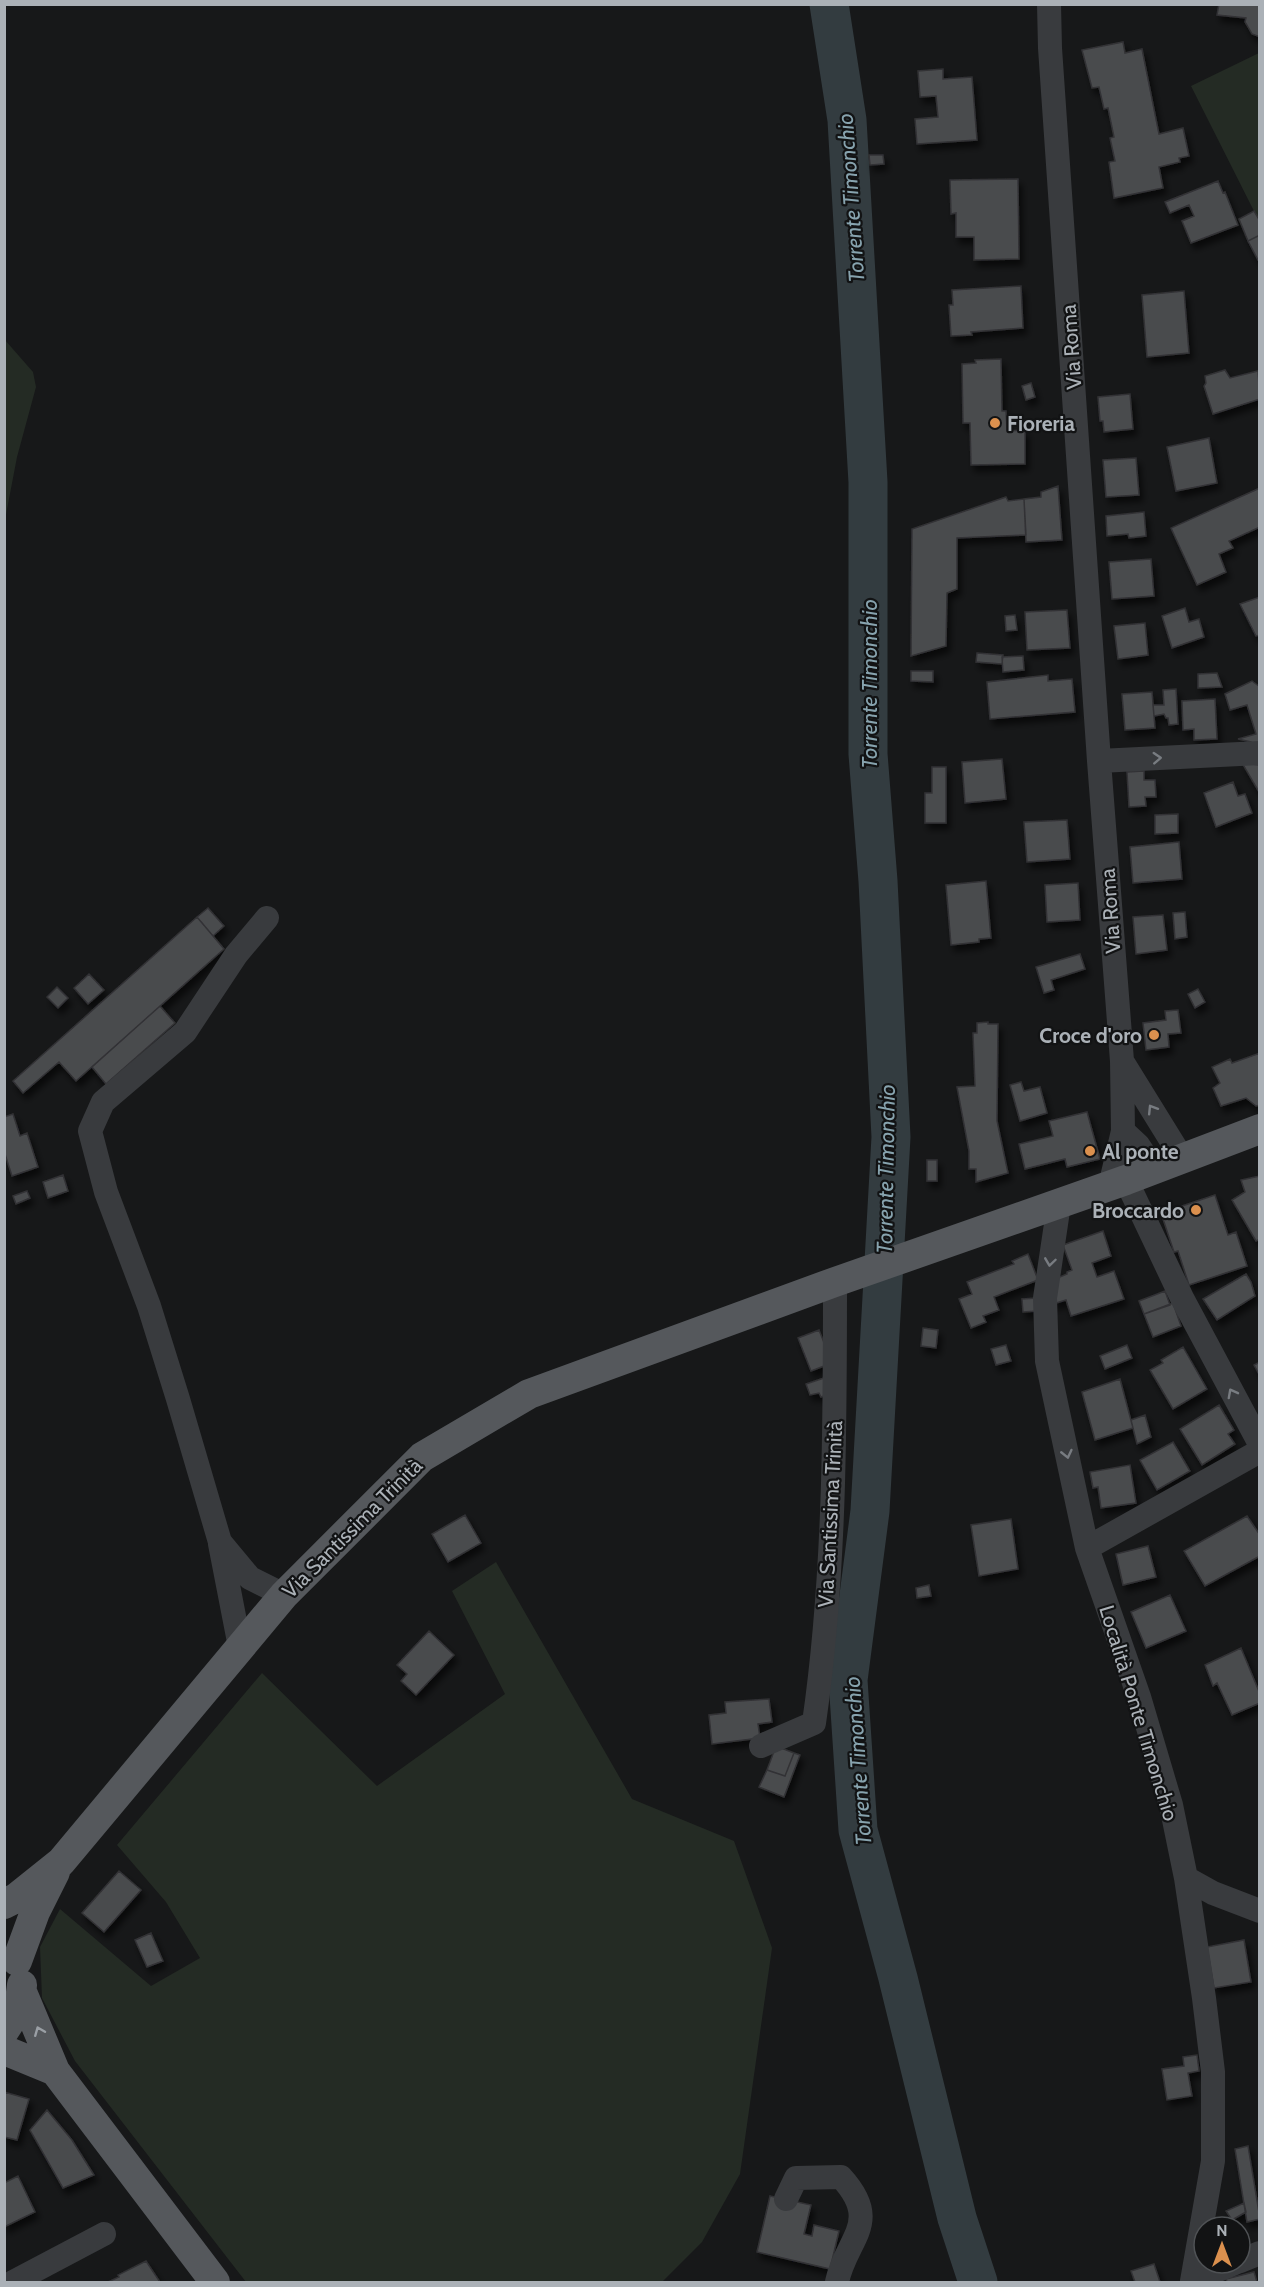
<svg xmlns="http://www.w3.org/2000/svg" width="1264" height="2287" font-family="Cabin,sans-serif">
	<defs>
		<filter id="shadow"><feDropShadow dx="3.5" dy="6" stdDeviation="3" flood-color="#0009"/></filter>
	</defs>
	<rect width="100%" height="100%" fill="#171819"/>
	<path fill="#242b24" d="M 1259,53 L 1259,221 L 1191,86 Z
		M 5,340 L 33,372 L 36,387 L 17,457 L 5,520 Z
		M 496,1562 L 632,1799 L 734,1841 L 772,1948 L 740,2174 L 702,2242 L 662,2282 L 246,2282 L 75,2061 L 42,1998 L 40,1947 L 60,1909 L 151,1986 L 200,1958 L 166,1902 L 117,1845 L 262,1673 L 377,1786 L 505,1694 L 452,1591 Z"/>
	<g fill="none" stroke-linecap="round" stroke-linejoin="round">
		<path stroke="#333c40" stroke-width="39" d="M 829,4 L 847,120 L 868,482 L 868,754 L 878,881 L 891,1137 L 870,1511 L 848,1680 L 858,1830 L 898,1978 L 957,2218 L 978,2282"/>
	</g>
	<path fill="#4a4b4e" stroke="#323235" stroke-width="1.5" filter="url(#shadow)" d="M 1219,4 L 1260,4 L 1260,37 L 1252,34 L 1245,22 L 1246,18 L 1217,15 Z
		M 1123,42 L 1125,53 L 1142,49 L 1159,134 L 1183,128 L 1189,156 L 1179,158 L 1180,162 L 1159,167 L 1163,188 L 1114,198 L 1109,162 L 1115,161 L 1110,138 L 1114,137 L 1108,108 L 1104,109 L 1099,87 L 1092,88 L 1082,50 Z
		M 943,69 L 943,79 L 972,77 L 977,140 L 917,144 L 915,119 L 938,117 L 936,96 L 920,97 L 918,71 Z
		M 869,155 L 883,155 L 884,164 L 870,165 Z
		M 1018,179 L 1019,259 L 974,260 L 974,237 L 956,237 L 956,213 L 951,214 L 950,180 Z
		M 1218,181 L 1223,193 L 1225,192 L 1238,225 L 1191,243 L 1182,221 L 1194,216 L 1189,205 L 1170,213 L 1165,202 Z
		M 1254,211 L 1260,221 L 1260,235 L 1248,241 L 1239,219 Z
		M 1260,235 L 1260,259 L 1258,260 L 1248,241 Z
		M 1021,286 L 1023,328 L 971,332 L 972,335 L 951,336 L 949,305 L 953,305 L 952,290 Z
		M 1184,291 L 1189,353 L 1147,357 L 1142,295 Z
		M 1001,359 L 1002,411 L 1006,411 L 1007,431 L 1025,430 L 1025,464 L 971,465 L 970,423 L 963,423 L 962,364 L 976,363 L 975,360 Z
		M 1225,370 L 1230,378 L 1258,371 L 1260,399 L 1213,414 L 1204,386 L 1206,383 L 1205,376 Z
		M 1031,383 L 1035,397 L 1026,400 L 1022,386 Z
		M 1130,394 L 1133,429 L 1104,432 L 1103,421 L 1100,421 L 1098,397 Z
		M 1209,438 L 1217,483 L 1176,491 L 1167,447 Z
		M 1136,458 L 1139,495 L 1106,497 L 1103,460 Z
		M 1058,486 L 1062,540 L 1026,542 L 1024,499 L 1041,497 L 1041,492 Z
		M 1260,488 L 1260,527 L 1229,541 L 1233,548 L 1219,554 L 1226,572 L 1197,585 L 1171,528 Z
		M 1006,497 L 1008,501 L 1024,499 L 1026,535 L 957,538 L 957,589 L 947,593 L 946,646 L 911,656 L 912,529 Z
		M 1144,512 L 1146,536 L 1129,538 L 1128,534 L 1107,536 L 1106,516 Z
		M 1151,559 L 1154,596 L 1112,599 L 1109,562 Z
		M 1260,597 L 1260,635 L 1256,636 L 1240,604 Z
		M 1185,608 L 1189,622 L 1199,619 L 1204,637 L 1172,648 L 1162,616 Z
		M 1067,610 L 1070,648 L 1027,650 L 1025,612 Z
		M 1015,615 L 1017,630 L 1006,631 L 1005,616 Z
		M 1145,623 L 1148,655 L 1118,659 L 1114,626 Z
		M 977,653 L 1003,655 L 1002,664 L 976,662 Z
		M 1023,656 L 1024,670 L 1003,672 L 1002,657 Z
		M 911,671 L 933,671 L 933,682 L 911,681 Z
		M 1217,673 L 1222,687 L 1198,688 L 1198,674 Z
		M 1048,675 L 1048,681 L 1072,679 L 1075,712 L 990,719 L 987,682 Z
		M 1252,681 L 1260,687 L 1260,747 L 1251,742 L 1238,739 L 1256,734 L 1247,705 L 1230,710 L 1225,694 Z
		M 1176,689 L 1178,724 L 1169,725 L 1168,718 L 1166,718 L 1164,714 L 1154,716 L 1153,705 L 1164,705 L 1163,690 Z
		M 1152,692 L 1155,728 L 1125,730 L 1122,694 Z
		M 1215,699 L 1217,739 L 1194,740 L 1194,729 L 1183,730 L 1182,701 Z
		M 1002,759 L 1006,799 L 965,803 L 962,762 Z
		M 1242,763 L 1260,765 L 1260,791 L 1259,792 Z
		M 932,767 L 946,767 L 946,823 L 925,823 L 925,793 L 932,793 Z
		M 1144,771 L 1144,780 L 1155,780 L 1156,797 L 1145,797 L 1146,806 L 1129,807 L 1127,772 Z
		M 1233,782 L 1238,796 L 1245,794 L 1252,813 L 1216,827 L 1204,793 Z
		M 1178,814 L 1178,833 L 1155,834 L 1155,815 Z
		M 1067,820 L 1070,859 L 1027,862 L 1024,822 Z
		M 1179,842 L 1182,879 L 1133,883 L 1130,847 Z
		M 986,881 L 991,938 L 979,939 L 979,942 L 951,945 L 946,885 Z
		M 1078,883 L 1080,920 L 1047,922 L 1045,885 Z
		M 208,908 L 224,926 L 213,936 L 197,917 Z
		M 1185,912 L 1187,937 L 1175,939 L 1173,913 Z
		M 1163,915 L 1167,950 L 1136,954 L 1133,917 Z
		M 197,917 L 224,949 L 76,1081 L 59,1062 L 23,1093 L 13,1081 Z
		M 1080,954 L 1085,969 L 1051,980 L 1054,990 L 1044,993 L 1036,967 Z
		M 89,974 L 104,990 L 88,1004 L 74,988 Z
		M 57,987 L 68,998 L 58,1008 L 47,997 Z
		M 1198,989 L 1205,1002 L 1195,1008 L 1188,994 Z
		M 160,1006 L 175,1023 L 106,1084 L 92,1067 Z
		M 1178,1010 L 1181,1033 L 1168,1034 L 1169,1047 L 1146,1050 L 1143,1023 L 1166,1020 L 1165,1011 Z
		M 988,1022 L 988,1024 L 998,1024 L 997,1121 L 1008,1173 L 976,1182 L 976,1169 L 969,1169 L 969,1151 L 957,1087 L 975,1086 L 973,1033 L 977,1033 L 977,1023 Z
		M 1260,1053 L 1260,1105 L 1256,1106 L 1246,1098 L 1221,1106 L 1213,1088 L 1220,1083 L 1212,1067 L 1230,1059 L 1232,1063 Z
		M 1021,1082 L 1024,1091 L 1040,1087 L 1047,1113 L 1020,1121 L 1010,1085 Z
		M 1087,1112 L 1100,1159 L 1067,1167 L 1065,1159 L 1025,1169 L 1019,1144 L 1053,1136 L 1049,1121 Z
		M 13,1114 L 20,1136 L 27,1133 L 38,1167 L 12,1176 L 4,1151 L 4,1117 Z
		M 927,1160 L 937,1160 L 937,1181 L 927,1181 Z
		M 63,1175 L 68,1191 L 48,1198 L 43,1182 Z
		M 1260,1176 L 1260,1239 L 1256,1241 L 1232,1200 L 1245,1192 L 1241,1180 Z
		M 27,1191 L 30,1198 L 16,1204 L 13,1196 Z
		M 1215,1195 L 1228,1235 L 1236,1232 L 1247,1266 L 1189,1285 L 1178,1251 L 1174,1252 L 1161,1213 Z
		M 1103,1231 L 1111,1256 L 1092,1263 L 1097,1277 L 1114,1271 L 1124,1299 L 1071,1316 L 1066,1300 L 1053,1304 L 1055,1279 L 1067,1274 L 1067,1272 L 1072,1270 L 1063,1245 Z
		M 1028,1254 L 1038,1280 L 994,1297 L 999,1310 L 983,1316 L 986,1322 L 971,1328 L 959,1299 L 972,1294 L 967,1282 L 1014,1264 L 1012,1261 Z
		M 1246,1274 L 1251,1282 L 1255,1296 L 1217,1320 L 1203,1299 Z
		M 1165,1291 L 1170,1305 L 1144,1314 L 1139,1301 Z
		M 1037,1298 L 1038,1311 L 1023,1312 L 1022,1299 Z
		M 1173,1303 L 1181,1326 L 1153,1337 L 1144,1314 Z
		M 923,1328 L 938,1330 L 936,1348 L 921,1346 Z
		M 819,1330 L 832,1363 L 811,1371 L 798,1338 Z
		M 1006,1345 L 1011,1361 L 996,1365 L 991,1349 Z
		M 1127,1345 L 1132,1358 L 1105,1369 L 1100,1356 Z
		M 1183,1347 L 1207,1389 L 1173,1409 L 1150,1370 L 1163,1363 L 1161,1360 Z
		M 1260,1362 L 1260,1376 L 1254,1365 Z
		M 824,1378 L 829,1394 L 821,1397 L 819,1393 L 810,1395 L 806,1384 Z
		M 1120,1379 L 1133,1428 L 1095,1440 L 1082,1392 Z
		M 1219,1405 L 1234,1430 L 1228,1434 L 1235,1444 L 1202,1465 L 1180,1429 Z
		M 1145,1415 L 1151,1437 L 1137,1444 L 1131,1420 Z
		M 1173,1442 L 1190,1471 L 1157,1490 L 1140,1460 Z
		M 1130,1465 L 1136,1503 L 1101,1508 L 1098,1487 L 1093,1488 L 1090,1472 Z
		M 465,1515 L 481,1543 L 448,1562 L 432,1534 Z
		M 1247,1516 L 1260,1535 L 1260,1556 L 1205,1586 L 1184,1551 Z
		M 1011,1519 L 1018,1569 L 979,1576 L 971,1525 Z
		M 1148,1546 L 1156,1577 L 1123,1585 L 1116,1554 Z
		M 929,1585 L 931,1596 L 917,1598 L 916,1588 Z
		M 1170,1595 L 1186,1631 L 1146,1648 L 1131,1612 Z
		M 429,1631 L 454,1655 L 416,1695 L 401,1681 L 407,1674 L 397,1665 Z
		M 1241,1648 L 1260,1694 L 1260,1703 L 1232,1715 L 1217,1683 L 1213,1686 L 1205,1665 Z
		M 769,1699 L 772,1722 L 758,1724 L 760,1738 L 712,1744 L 709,1715 L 726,1713 L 725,1702 Z
		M 776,1746 L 794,1753 L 785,1776 L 767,1770 Z
		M 794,1753 L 800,1755 L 784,1797 L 759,1787 L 767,1770 L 785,1776 Z
		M 119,1871 L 141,1890 L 104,1932 L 82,1913 Z
		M 151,1933 L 163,1961 L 147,1967 L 135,1940 Z
		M 1244,1940 L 1251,1982 L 1214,1988 L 1207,1947 Z
		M 1197,2055 L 1199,2071 L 1188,2073 L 1192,2096 L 1167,2100 L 1162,2069 L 1184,2066 L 1183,2057 Z
		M 4,2092 L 29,2099 L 17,2140 L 4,2137 Z
		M 47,2110 L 72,2140 L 94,2175 L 63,2188 L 30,2130 Z
		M 1248,2146 L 1260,2219 L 1247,2222 L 1235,2149 Z
		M 18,2176 L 35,2212 L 4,2227 L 4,2183 Z
		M 770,2196 L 811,2205 L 804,2234 L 812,2236 L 814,2225 L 839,2231 L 830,2269 L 757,2252 Z
		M 1244,2203 L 1246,2212 L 1232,2220 L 1226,2211 Z
		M 146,2261 L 160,2282 L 108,2282 L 119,2277 L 118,2275 Z
		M 1154,2264 L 1160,2282 L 1135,2282 L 1131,2271 Z
		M 1254,2272 L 1257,2282 L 1227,2282 L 1226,2279 Z"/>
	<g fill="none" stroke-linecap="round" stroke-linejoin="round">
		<path stroke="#393b3e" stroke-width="24" d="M 1049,4 L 1050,48 L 1099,761 L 1122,1061 L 1123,1131 L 1110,1186
			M 1099,761 L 1260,753
			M 267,918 L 236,955 L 185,1032 L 103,1102 L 90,1131 L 106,1192 L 149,1306 L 178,1399 L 220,1542 L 250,1578 L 284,1595
			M 1122,1061 L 1182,1158
			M 1123,1131 L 1138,1145 L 1154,1169
			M 1126,1180 L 1182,1298 L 1260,1444
			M 1059,1204 L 1045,1298 L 1047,1361 L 1087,1548 L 1139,1697 L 1171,1805 L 1186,1878 L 1213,1893 L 1260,1911
			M 220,1544 L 240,1647
			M 1087,1548 L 1260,1451
			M 761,1746 L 814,1723 C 835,1577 835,1429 835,1282
			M 1186,1878 L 1204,1998 L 1213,2072 L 1213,2161 L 1192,2281
			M 786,2199 L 796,2178 L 841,2177 C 883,2223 846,2238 837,2282
			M 1240,2261 L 1260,2253
			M 1192,2281 L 1235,2263
			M 13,2282 L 104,2234"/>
		<path stroke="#55585c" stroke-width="30" d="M 4,1904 L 16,1898 L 61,1862 L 284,1595 L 422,1457 L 529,1394 L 835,1282 L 1126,1180 L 1260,1129
			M 17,1961 L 35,1912 L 55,1872
			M 22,1992 L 55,2071 L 215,2282
			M 4,2031 L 19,2008 L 22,1985
			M 4,2050 L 55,2071"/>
	</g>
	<defs><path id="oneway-chevron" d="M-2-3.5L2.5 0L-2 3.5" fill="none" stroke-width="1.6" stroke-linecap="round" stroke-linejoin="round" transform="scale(1.5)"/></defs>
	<g stroke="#787c81">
		<use href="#oneway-chevron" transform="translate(1157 758) rotate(-3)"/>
		<use href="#oneway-chevron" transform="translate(1152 1109) rotate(-122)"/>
		<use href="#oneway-chevron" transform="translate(1050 1262) rotate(98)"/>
		<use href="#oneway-chevron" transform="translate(1232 1393) rotate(-118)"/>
		<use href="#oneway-chevron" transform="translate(1067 1454) rotate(77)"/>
	</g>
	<use stroke="#9a9fa5" href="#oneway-chevron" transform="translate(39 2031) rotate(-112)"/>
	<g fill="#db904e" stroke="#121314" stroke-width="2">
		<circle cx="995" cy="423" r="6"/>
		<circle cx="1154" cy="1035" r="6"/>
		<circle cx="1090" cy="1151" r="6"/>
		<circle cx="1196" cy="1210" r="6"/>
	</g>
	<g text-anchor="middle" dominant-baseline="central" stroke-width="4.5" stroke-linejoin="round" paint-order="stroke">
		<g font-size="21" fill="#abb1b7" stroke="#121314">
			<text transform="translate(1071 347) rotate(-94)">Via Roma</text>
			<text transform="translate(1110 911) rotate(-94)">Via Roma</text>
			<text transform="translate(830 1514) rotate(-87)">Via Santissima Trinità</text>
			<text transform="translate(352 1528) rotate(-45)">Via Santissima Trinità</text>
			<text transform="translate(1139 1713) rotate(73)">Località Ponte Timonchio</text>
		</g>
		<g font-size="21" font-weight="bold" fill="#abb1b7" stroke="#121314" text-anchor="start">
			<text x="1007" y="423">Fioreria</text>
			<text x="1142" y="1035" text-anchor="end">Croce d'oro</text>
			<text x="1102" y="1151">Al ponte</text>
			<text x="1184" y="1210" text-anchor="end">Broccardo</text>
		</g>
		<g font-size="22" font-style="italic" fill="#87a3ae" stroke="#121314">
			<text transform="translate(851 198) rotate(-94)">Torrente Timonchio</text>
			<text transform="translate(869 684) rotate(-90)">Torrente Timonchio</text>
			<text transform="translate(886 1169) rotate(-89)">Torrente Timonchio</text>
			<text transform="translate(858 1761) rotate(-94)">Torrente Timonchio</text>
		</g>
	</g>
	<rect width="1264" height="2287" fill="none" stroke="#abb1b7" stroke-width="12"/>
	<g transform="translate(1222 2245)"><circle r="28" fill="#121314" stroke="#4f5255" stroke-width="1.5"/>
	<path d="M0-4.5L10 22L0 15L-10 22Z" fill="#db904e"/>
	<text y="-9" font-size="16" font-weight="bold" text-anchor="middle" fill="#abb1b7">N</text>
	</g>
</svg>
